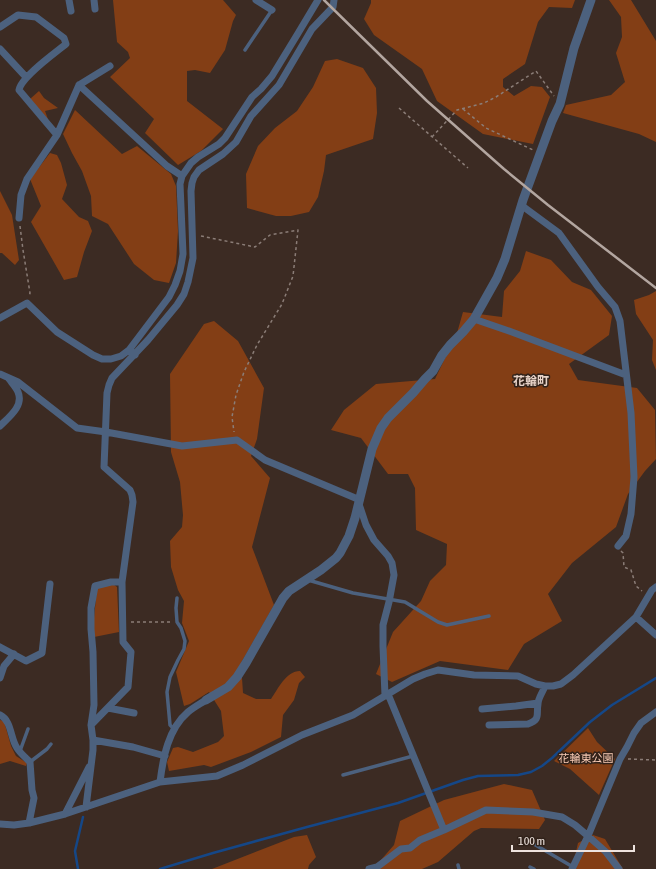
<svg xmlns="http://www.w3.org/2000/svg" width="656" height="869" font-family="'Asap Condensed','Noto Sans JP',sans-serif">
	<rect width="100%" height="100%" fill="#3c2b23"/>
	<path fill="#833e15" d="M 113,0 L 223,0 L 236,15 L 233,21 L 225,50 L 210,73 L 195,70 L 187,71 L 187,101 L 223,129 L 201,151 L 178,165 L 145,133 L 154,119 L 110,77 L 130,58 L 128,52 L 117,42 Z
		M 371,0 L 575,0 L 572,8 L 549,7 L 538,22 L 525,64 L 503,79 L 503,87 L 514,96 L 531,86 L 542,87 L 550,97 L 533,144 L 483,134 L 437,101 L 422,69 L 374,35 L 364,19 L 371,3 Z
		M 609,0 L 631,0 L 656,41 L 656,142 L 639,134 L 563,113 L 566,105 L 611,95 L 625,82 L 616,53 L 622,37 L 621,17 Z
		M 337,59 L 363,68 L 376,88 L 377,113 L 373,139 L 326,155 L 324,171 L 318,197 L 309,212 L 291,216 L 276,216 L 247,208 L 246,174 L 258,146 L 275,128 L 297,111 L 313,87 L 325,61 Z
		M 39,91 L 44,98 L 58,108 L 45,111 L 49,122 L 30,99 Z
		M 75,110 L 122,154 L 137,146 L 171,174 L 176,186 L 178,231 L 176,263 L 169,283 L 154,280 L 134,264 L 108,224 L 92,216 L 91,196 L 82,171 L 72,153 L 63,134 Z
		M 50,153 L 57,155 L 61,163 L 67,185 L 62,199 L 79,217 L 88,221 L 92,231 L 84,252 L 77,277 L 64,280 L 59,271 L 31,222 L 41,206 L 30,179 Z
		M 0,191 L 12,215 L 19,260 L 15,265 L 2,253 L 0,253 Z
		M 526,251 L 551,260 L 572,282 L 591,290 L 612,316 L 609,335 L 569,364 L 578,380 L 637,388 L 655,410 L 656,459 L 645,471 L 628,494 L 616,527 L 572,563 L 548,594 L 562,621 L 524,644 L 508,670 L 440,661 L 392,682 L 376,674 L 393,632 L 421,601 L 430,581 L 446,565 L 447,544 L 416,530 L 415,488 L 408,474 L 388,474 L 361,438 L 331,430 L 344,410 L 376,384 L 435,379 L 457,333 L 463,312 L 502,317 L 504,291 L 520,271 Z
		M 656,291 L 656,370 L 652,360 L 653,340 L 636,314 L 634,300 L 649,295 Z
		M 214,321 L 238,341 L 264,388 L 257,439 L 251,456 L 270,478 L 252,547 L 274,605 L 241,663 L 243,693 L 256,699 L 271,699 C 278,689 286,671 300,671 L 305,677 L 299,683 L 294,700 L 283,715 L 281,737 L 251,752 L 211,767 L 204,765 L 169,771 L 167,762 L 173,748 L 178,747 L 193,752 L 218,742 L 224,736 L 221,711 L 209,692 L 190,704 L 184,706 L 176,672 L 189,641 L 182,623 L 184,601 L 178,590 L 171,567 L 170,541 L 182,527 L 183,515 L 180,482 L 171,452 L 170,374 L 204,324 Z
		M 113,584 L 117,587 L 119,632 L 94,637 L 93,628 L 97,588 Z
		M 0,720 L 4,721 L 11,746 L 16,756 L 27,763 L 26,766 L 10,761 L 0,764 Z
		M 588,728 L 597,742 L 615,759 L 599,795 L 570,769 L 554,761 Z
		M 504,784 L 532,790 L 545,820 L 539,829 L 481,828 L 474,831 L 438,862 L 422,869 L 373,869 L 394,845 L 400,821 L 444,800 Z
		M 307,835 L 316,857 L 309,865 L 308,869 L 212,869 L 294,837 Z
		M 593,835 L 605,839 L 623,869 L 572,869 L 578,843 Z"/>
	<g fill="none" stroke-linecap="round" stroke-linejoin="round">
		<path stroke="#154787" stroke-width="2.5" d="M 78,869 L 75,851 L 83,817
			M 160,869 L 213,853 L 307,827 L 398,803 L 463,780 L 478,776 L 518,775 L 531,772 L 542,766 L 552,758 L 590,722 L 612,705 L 656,678"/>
		<path stroke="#8b7d77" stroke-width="1.5" stroke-dasharray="3 3" stroke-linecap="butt" d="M 399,108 L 468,168
			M 463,109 L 486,128 L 533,150
			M 432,137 L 457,110 L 484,103 L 496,97 L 536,71 L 554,96
			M 20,226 L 23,250 L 30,293 L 29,297
			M 201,236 L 255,247 L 270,235 L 298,230 L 293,276 L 282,304 L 257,345 L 244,372 L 236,395 L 232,417 L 234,432
			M 621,551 L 623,553 L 624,567 L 631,570 L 636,586 L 642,591
			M 131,622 L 171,622
			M 628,759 L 656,760"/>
		<path stroke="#4c617e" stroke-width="3.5" d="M 245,50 L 272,10
			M 308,580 L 353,593 L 405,602 L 438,622 L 447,625 L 489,616
			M 174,729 L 170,725 L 167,692 L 170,677 L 178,660 L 184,649 L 185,641 L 181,628 L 177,622 L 176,608 L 177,598
			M 20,751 L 28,729
			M 30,762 L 47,749 L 51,744
			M 343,775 L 413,756
			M 527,840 L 573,867
			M 458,865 L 459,869
			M 530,867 L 534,869"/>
		<path stroke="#4c617e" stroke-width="7" d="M 69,0 L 71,11
			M 94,0 L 95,9
			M 256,0 L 272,10
			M 0,27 L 18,15 L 36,17 L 64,38 L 66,44 C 55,53 21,77 19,90 L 57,135 L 27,179 L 21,195 L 19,218
			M 0,49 L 26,77
			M 110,66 L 79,85 L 167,166 L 182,176
			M 57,135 L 79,85
			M 521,205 L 559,233 L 598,287 L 615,307 L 620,321 L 631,413 L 634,477 L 631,514 L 626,536 L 618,546
			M 0,318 L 27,303 L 57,332 L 93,355 L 102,359 L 111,359 L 121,356 L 129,350
			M 474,319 L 509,331 L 626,375
			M 135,355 L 129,350 L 169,297 L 175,285 L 180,271 L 183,254 L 180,184 L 182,176 L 191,163 L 198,157 L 219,144 L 225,138 L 252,97 L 261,89 L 272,76 L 297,35 L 318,0
			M 0,374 L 18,382 L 77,428 L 106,432 L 182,446 L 237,440 L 265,460 L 360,500
			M 0,426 C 9,417 24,406 18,392 C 16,387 12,383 9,379
			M 359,504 L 366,525 L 374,540 L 388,556 L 392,563 L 394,575 L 389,602 L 383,625 L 383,646 L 385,696
			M 636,617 L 656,635
			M 0,647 L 26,661 L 42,653 L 50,584
			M 0,678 L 4,666 L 14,654
			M 388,694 L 444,830
			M 108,708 L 134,713
			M 482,709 L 516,706 L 538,703
			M 0,715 C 12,721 10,738 17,748 C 20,753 26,758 30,762 L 32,790 L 34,798 L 29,823
			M 91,725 L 94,705 L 93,652 L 91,629 L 91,608 L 95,586 L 111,582 L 122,582
			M 489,725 L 528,724 C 541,719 536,715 538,704 C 538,698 543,692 545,686
			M 93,740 L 133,747 L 165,756
			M 160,782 C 163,758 168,729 188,712 C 194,707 200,704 206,700
			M 86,807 L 93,750 L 93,740 L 91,725 L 128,687 L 131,652 L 123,642 L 122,582 L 133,502 L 132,495 L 130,490 L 104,467 L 107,393 L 109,385 L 112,378 L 148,340 L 177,305 L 184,294 L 188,282 L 193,258 L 191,191 L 192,183 L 194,177 L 199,170 L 223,154 L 236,142 L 251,116 L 279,85 L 312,29 L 333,7 L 334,0
			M 65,814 L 89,767
			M 0,824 L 14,825 L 29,823 L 65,814 L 160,782 L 217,776 L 243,765 L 302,735 L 353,715 L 413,679 L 425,674 L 438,670 L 474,675 L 518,676 L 536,684 L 545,686 L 553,686 L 561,684 L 573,675 L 636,617 L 652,590 L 656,587
			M 369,869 L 377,867 L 401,849 L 410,848 L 420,840 L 444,830 L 486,810 L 533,812 L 562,817 L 575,825 L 588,836 L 606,852 L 619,869
			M 572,869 L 588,836 L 620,759 L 627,747 L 634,733 L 641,723 L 656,712"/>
		<path stroke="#4c617e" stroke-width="9" d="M 206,700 L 228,687 L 237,677 L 246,663 L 283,598 L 289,591 L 321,570 L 336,558 L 340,553 L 349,536 L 355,518 L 372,449 L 381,428 L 388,418 L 413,393 L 425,379 L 433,371 L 442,355 L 450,345 L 463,332 L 474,319 L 497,278 L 505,259 L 523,200 L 552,121 L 560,104 L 574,48 L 591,0"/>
		<path stroke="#b3a6a0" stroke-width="2.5" d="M 324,0 L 427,101 L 504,169 L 548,205 L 656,288"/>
	</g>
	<g text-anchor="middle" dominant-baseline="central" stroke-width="3" stroke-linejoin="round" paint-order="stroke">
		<g font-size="11" fill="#f9cbb5" stroke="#31221a">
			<text x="586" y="758">花輪東公園</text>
		</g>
		<g font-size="12" font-weight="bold" fill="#e7d2c7" stroke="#31221a">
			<text x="531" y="381">花輪町</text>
		</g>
	</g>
	<path d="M512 845v6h122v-6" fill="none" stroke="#eee3de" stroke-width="2"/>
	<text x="518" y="845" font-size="12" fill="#eee3de" stroke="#31221a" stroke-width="3" paint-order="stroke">100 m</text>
</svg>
